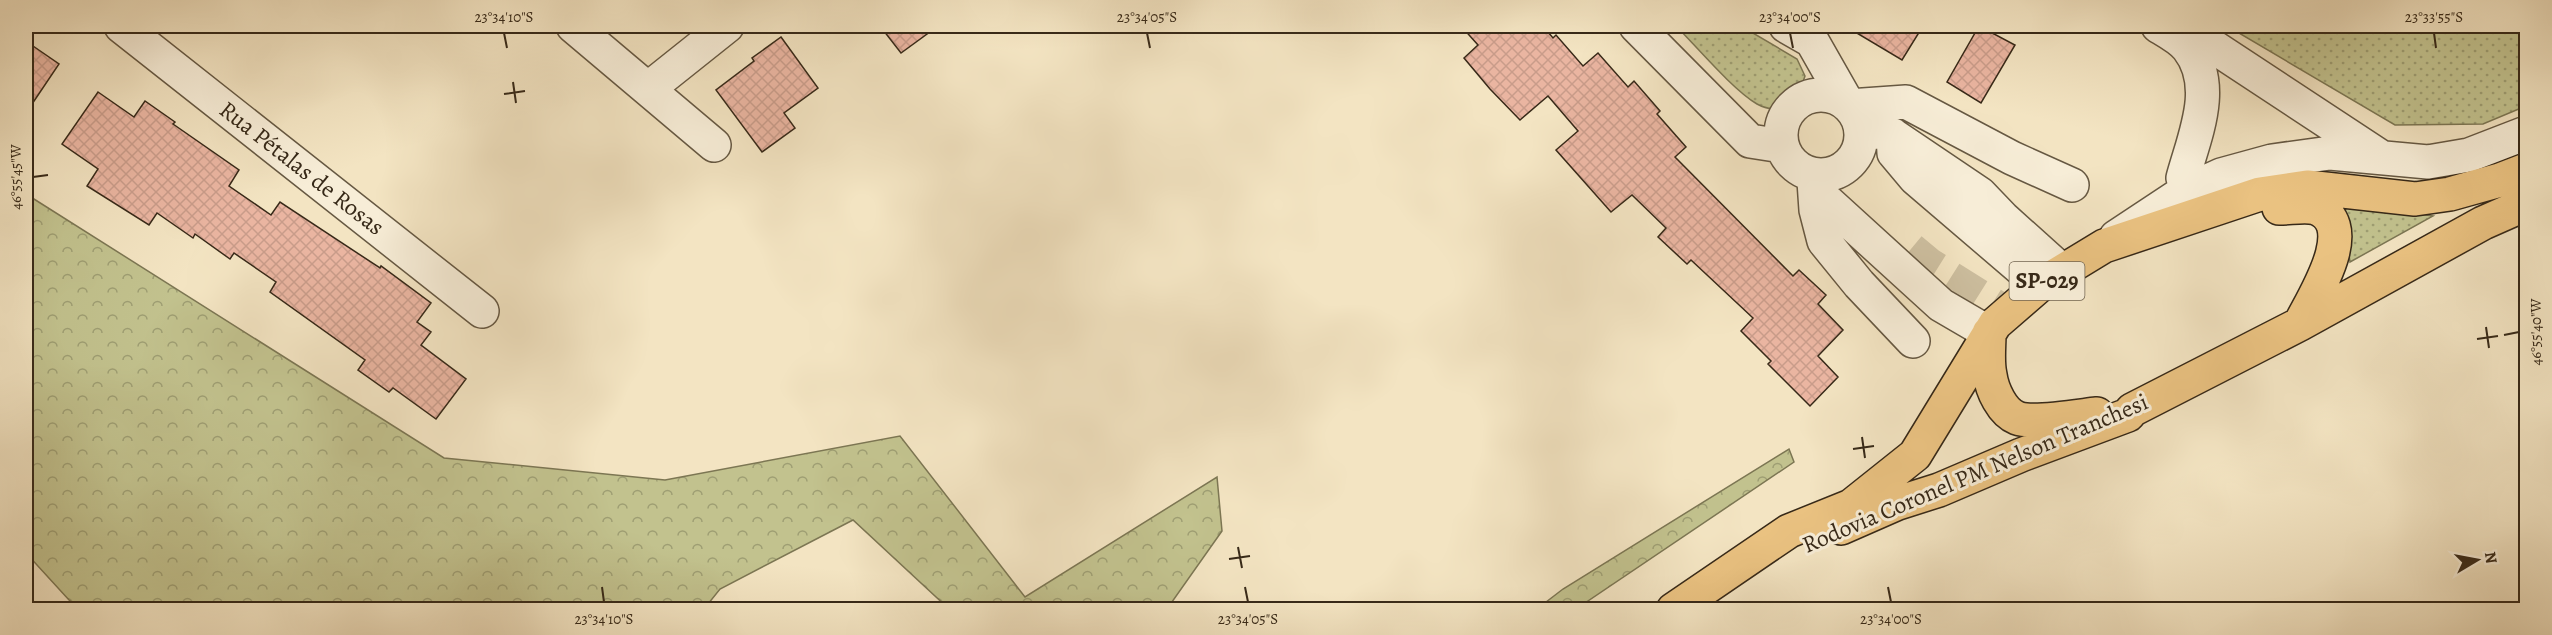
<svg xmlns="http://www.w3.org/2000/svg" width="2552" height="635" font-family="Alegreya,serif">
	<defs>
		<pattern id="grass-dots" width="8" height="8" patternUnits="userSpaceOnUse" patternTransform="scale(1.5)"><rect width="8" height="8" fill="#c2c28e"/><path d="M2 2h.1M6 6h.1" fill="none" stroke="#9e9e73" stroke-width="1.8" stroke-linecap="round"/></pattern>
		<pattern id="forest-crowns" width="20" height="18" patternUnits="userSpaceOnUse" patternTransform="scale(1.5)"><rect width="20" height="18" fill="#c2c28e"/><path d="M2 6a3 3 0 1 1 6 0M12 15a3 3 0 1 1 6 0" fill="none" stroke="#9e9e73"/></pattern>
		<pattern id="building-cross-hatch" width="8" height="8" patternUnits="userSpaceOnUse" patternTransform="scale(1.5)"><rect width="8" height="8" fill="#eab5a1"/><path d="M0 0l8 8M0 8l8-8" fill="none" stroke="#c99c8a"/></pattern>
	</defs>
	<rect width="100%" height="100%" fill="#f3e4c2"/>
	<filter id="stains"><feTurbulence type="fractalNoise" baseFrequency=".00333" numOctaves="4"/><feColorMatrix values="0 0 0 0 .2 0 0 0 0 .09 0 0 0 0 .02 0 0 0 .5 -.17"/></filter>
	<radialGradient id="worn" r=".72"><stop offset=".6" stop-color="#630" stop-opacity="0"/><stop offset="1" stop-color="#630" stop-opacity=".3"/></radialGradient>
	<path fill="url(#grass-dots)" stroke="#7c7653" stroke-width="1.5" d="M 1676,26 L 1741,26 L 1797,59 L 1805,76 C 1799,97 1782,118 1757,104 C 1733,90 1697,47 1676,26 Z
		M 2227,26 L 2526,26 L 2526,106 L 2483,124 L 2395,125 Z
		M 2329,201 L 2433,216 L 2350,262 L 2344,221 Z"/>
	<path fill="url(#forest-crowns)" stroke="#7c7653" stroke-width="1.5" d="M 26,194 L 444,458 L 665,480 L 900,436 L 1025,597 L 1217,477 L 1222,531 L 1167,609 L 949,609 L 853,520 L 720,589 L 704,609 L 81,609 L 69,600 L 26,553 Z
		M 1789,449 L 1794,462 L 1576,609 L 1537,609 L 1563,589 Z"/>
	<path fill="url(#building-cross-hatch)" stroke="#372918" stroke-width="1.5" d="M 880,26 L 938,26 L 901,53 Z
		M 1461,26 L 1543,26 L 1553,38 L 1556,35 L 1583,66 L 1598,53 L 1628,87 L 1634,81 L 1660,111 L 1657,114 L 1686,147 L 1675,157 L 1793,276 L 1799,270 L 1826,295 L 1818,304 L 1843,330 L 1818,356 L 1838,377 L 1810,406 L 1768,364 L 1771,361 L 1741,331 L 1753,318 L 1691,260 L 1687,264 L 1658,237 L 1666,228 L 1632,195 L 1611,212 L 1556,150 L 1578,131 L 1548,96 L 1520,120 L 1490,89 L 1464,58 L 1478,45 Z
		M 1845,26 L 1923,26 L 1902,60 Z
		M 1979,26 L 2015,45 L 1981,103 L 1947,82 Z
		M 781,37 L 818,88 L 784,113 L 795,128 L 762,152 L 716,90 L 754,61 L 752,58 Z
		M 33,46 L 59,64 L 26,113 L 26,57 Z
		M 98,92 L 134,117 L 145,101 L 175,122 L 173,124 L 239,170 L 229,186 L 271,215 L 280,202 L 380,268 L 381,266 L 431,303 L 417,322 L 431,332 L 421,345 L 466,379 L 436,419 L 393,388 L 389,392 L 358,370 L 365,360 L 270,292 L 276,282 L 234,253 L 230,259 L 195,234 L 193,238 L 157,213 L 149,225 L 87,186 L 98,169 L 62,144 Z"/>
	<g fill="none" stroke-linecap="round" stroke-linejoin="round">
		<path stroke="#cdbfa0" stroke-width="33" stroke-dasharray="33 16" stroke-linecap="butt" d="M 1911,249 L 1929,264 L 2007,313"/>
		<defs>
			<path id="minor" d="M 121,26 L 482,311
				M 573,26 L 714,145
				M 1636,26 L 1750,141 L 1782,146
				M 1786,26 L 1812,41 L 1849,106 L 1906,102 L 2012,158 L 2072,185
				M 2158,26 C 2168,32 2181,39 2188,48 C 2218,86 2194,137 2183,178
				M 2182,26 L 2381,157
				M 648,89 L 727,26
				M1781 135a40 40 0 1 1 80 0a40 40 0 1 1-80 0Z
				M 1861,129 L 1893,135 L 1894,153 L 1915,178 L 2040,285
				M 1894,136 L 1980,194 L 2003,218 L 2062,271
				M 1814,179 L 1818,193 L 1941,305 L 1989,333
				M 1814,181 L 1816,210 L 1824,241 L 1859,284 L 1913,341
				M 2116,237 L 2184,192 L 2221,175 L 2272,161 L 2330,153 L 2428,162 L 2469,155 L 2526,133"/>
			<path id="highway" d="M 2279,208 C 2291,208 2306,205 2316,208 C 2361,225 2313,298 2300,324
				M 1989,333 C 1989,347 1987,362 1990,375 C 1992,390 2002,412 2017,418 C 2033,424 2079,416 2097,414
				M 1841,528 L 1898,503 L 1939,490 L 2021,455 L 2128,415 L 2132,410 L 2300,324 L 2483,223 L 2526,204
				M 1673,610 L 1789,531 L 1851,506 L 1915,455 L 1995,324 L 2040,285 L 2104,246 L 2260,194 L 2307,187 L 2415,199 L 2450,194 L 2500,180 L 2526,170"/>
		</defs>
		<use href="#minor" stroke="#665842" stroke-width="36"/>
		<use href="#highway" stroke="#372918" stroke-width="36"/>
		<use href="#minor" stroke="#f7edd7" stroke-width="33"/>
		<use href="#highway" stroke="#eac281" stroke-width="33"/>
	</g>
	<path fill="none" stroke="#372918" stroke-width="2" d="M 504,33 L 507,48M 1147,33 L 1150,48M 1790,33 L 1793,48M 2434,33 L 2436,48M 513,82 L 516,103M 504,94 L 525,91M 33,177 L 48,175M 2486,327 L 2489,348M 2504,335 L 2519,332M 2477,339 L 2498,336M 1862,437 L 1865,458M 1853,449 L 1874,446M 1238,547 L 1242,568M 1229,559 L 1250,556M 602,587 L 604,602M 1245,587 L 1248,602M 1888,587 L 1891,602"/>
	<g text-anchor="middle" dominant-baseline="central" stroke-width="6" stroke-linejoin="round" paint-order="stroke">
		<rect fill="#f7edd7" stroke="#716451" stroke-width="1.5" x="2009.5" y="262" width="75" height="38" rx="4.5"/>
		<g font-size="22" font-weight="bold" fill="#372918">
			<text x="2047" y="281">SP-029</text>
		</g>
		<g font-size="24" fill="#372918" stroke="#f7edd7">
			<text transform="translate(302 168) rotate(38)">Rua Pétalas de Rosas</text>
			<text transform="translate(1975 473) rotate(-23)">Rodovia Coronel PM Nelson Tranchesi</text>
		</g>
	</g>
	<rect width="2552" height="635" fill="none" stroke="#f3e4c2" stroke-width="66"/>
	<g transform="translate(2477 560) rotate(80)" stroke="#f7edd7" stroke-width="4.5" paint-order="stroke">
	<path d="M0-4.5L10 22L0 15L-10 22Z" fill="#372918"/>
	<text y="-9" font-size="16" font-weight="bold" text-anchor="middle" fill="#372918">N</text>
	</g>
	<rect x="33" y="33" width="2486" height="569" fill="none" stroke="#372918" stroke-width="2"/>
	<g font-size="15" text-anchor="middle" fill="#372918">
		<text x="504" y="22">23°34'10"S</text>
		<text x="1147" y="22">23°34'05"S</text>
		<text x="1790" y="22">23°34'00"S</text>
		<text x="2434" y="22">23°33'55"S</text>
		<text transform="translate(16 177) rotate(-90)" y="5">46°55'45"W</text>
		<text transform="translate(2536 332) rotate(-90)" y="5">46°55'40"W</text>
		<text x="604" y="624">23°34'10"S</text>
		<text x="1248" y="624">23°34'05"S</text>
		<text x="1891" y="624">23°34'00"S</text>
	</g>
	<rect width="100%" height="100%" filter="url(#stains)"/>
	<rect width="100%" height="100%" fill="url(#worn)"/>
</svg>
